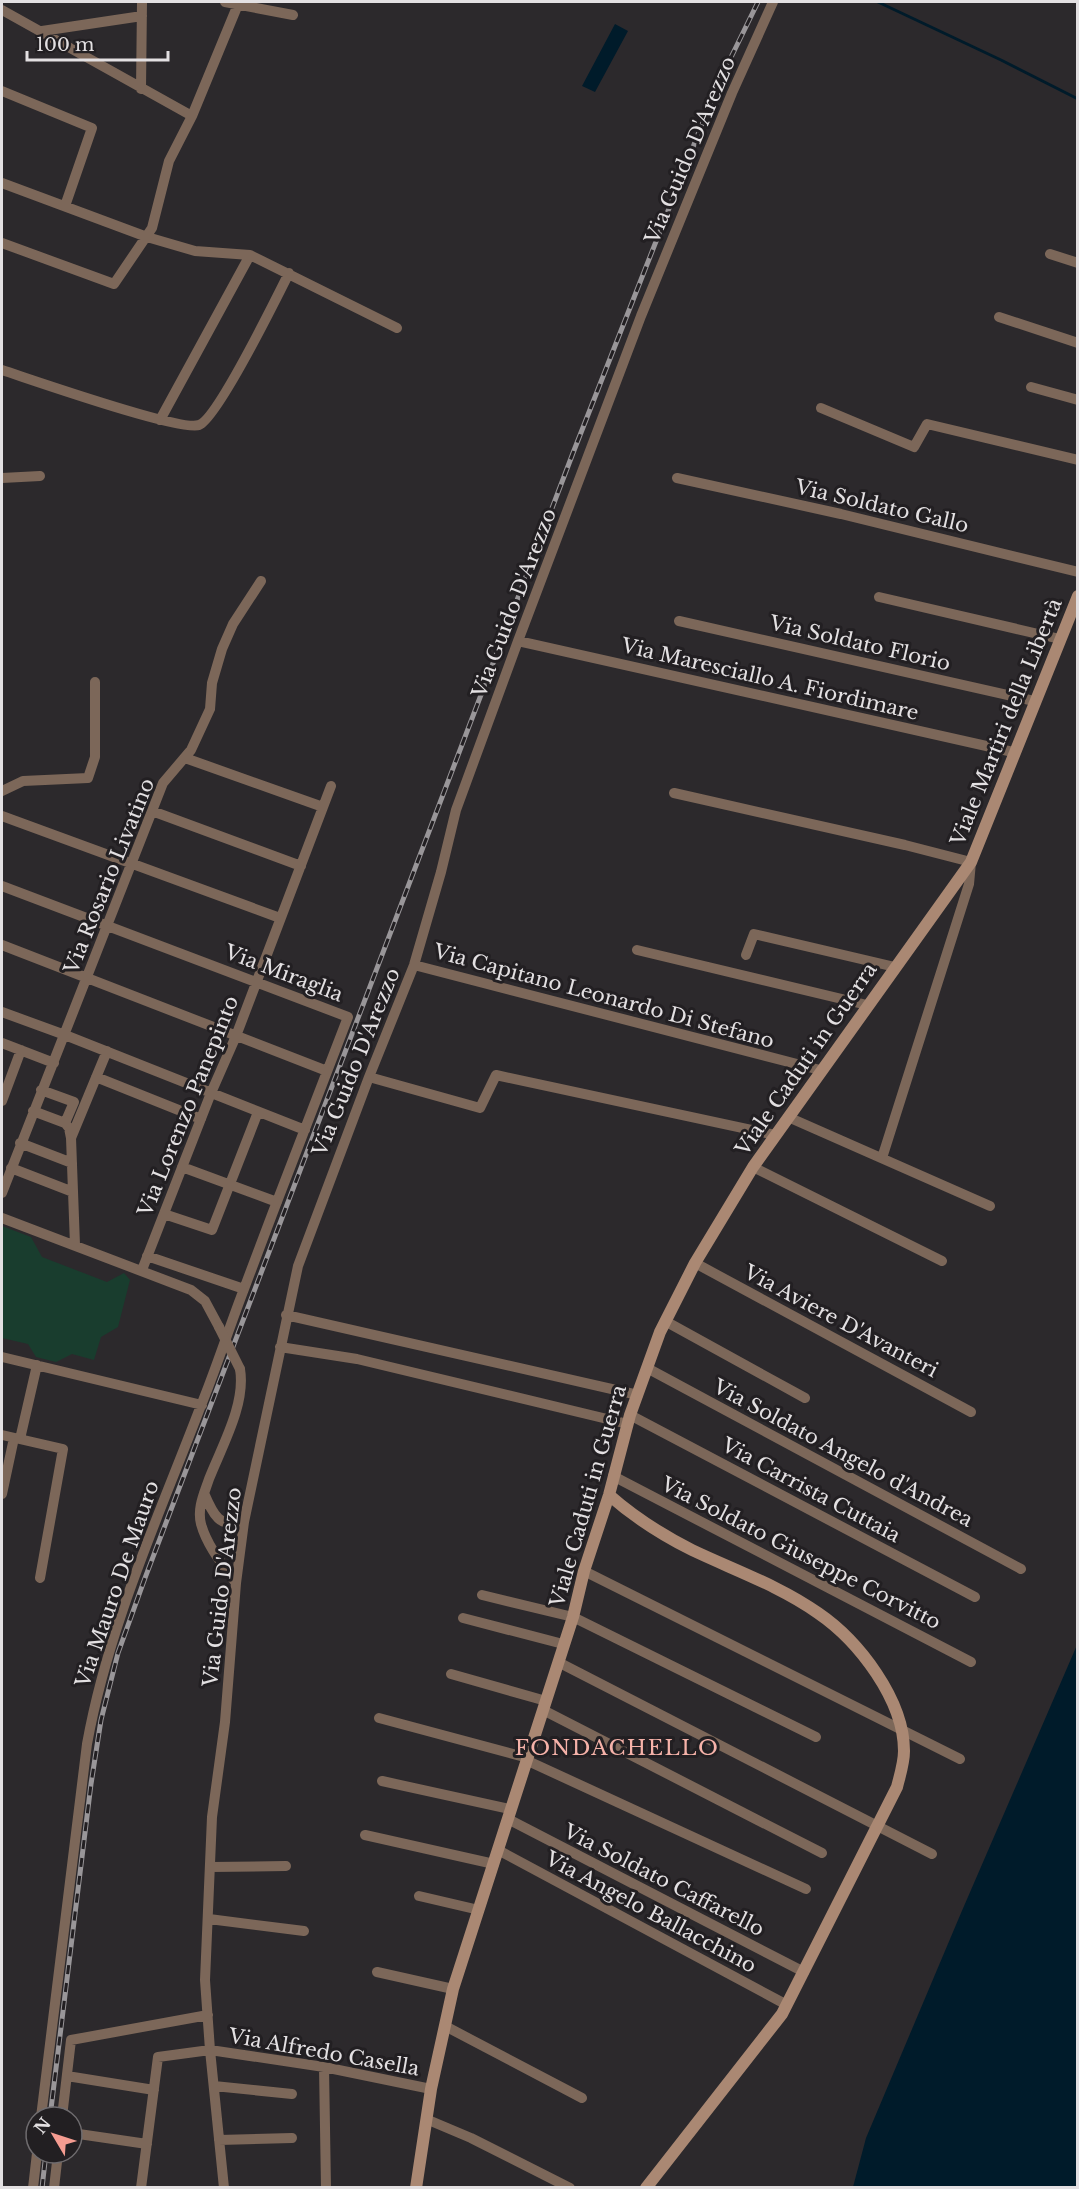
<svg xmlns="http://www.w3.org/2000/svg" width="1079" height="2189" font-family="'Libre Baskerville',serif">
	<rect width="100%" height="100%" fill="#2c292c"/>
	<path fill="#193d2e" d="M 2,1226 L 31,1237 L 42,1257 L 107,1282 L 124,1273 L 130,1280 L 118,1327 L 101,1337 L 94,1360 L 72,1354 L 56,1362 L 36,1357 L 28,1344 L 2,1338 Z"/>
	<path fill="#001b2a" d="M 615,24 L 628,31 L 595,92 L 582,86 Z
		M 1077,1645 L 1077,2187 L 853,2187 L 866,2138 L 961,1913 Z"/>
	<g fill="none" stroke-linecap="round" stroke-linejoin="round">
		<path stroke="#001b2a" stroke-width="3" d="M 878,2 L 1001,60 L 1078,99"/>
		<path stroke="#7c6759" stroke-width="10" d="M 225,2 L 293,15
			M 2,10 L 192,116
			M 42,31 L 142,16
			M 141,89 L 142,2
			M 2,91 L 92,128 L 65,206
			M 2,183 L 147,237 L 195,251 L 250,255 L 397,328
			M 2,243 L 114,284 L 152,228 L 169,161 L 192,116 L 239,2
			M 1050,254 L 1078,263
			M 999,317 L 1078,343
			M 2,370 C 30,379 181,432 199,425 C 217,419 277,297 289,273
			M 1031,387 L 1078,400
			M 821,408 L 914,447 L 927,424 L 1078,460
			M 160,420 L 250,255
			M 2,478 L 40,476
			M 677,478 L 841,514 L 1078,572
			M 879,597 L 1060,639
			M 679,621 L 1034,701
			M 518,641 L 1013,752
			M 185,758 L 323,807
			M 2,791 L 23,781 L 88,778 L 95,757 L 95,682
			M 674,793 L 905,845 L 971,862 L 969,884 L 882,1158
			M 152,811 L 301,866
			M 2,816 L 280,918
			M 2,886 L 348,1017 C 313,1107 278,1198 244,1289 C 229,1328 216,1369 200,1408 C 158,1518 108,1627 87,1744 L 41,2117
			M 2,945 L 327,1071
			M 637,950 L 867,1005
			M 746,955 L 754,934 L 895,967
			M 414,965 L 820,1070
			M 2,1012 L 65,1035 L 305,1130
			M 2,1043 L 54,1063
			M 96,1077 L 201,1119
			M 369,1077 L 480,1108 L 496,1075 L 775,1135
			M 41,1090 L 74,1102 L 65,1123 L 69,1128 L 71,1138
			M 2,1101 L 21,1050
			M 33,1111 L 65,1123
			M 788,1117 L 990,1206
			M 20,1143 L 72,1163
			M 182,1167 L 277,1202
			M 753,1167 L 942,1261
			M 11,1168 L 73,1192
			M 2,1193 L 163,783 L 191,750 L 210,709 L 212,683 L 222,649 L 233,624 L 261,581
			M 164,1214 L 212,1230 L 258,1112
			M 2,1218 L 191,1290 L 205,1301 L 219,1327
			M 75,1245 L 71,1138 L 107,1051
			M 147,1256 L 244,1289
			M 695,1263 L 971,1412
			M 142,1270 L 211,1093 L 236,1036 L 331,786
			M 286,1315 L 638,1395
			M 665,1321 L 805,1398
			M 280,1347 L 357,1359 L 628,1424
			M 2,1357 L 202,1405
			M 647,1368 L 1021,1569
			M 630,1415 L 975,1597
			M 2,1435 L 63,1449 L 40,1578
			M 20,1439 L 37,1365
			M 613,1476 L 971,1662
			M 204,1493 C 213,1514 219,1529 244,1522
			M 2,1494 L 14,1438
			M 584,1571 L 960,1759
			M 236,1583 C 223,1565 207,1546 201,1524 C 197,1508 204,1494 209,1479 C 222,1446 246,1404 240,1369
			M 482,1595 L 573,1617 L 816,1737
			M 463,1618 L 563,1644
			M 558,1662 L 932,1854
			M 451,1674 L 546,1701
			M 543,1710 L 822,1853
			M 379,1718 L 528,1758
			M 528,1761 L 806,1889
			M 382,1781 L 510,1809
			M 508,1819 L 804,1972
			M 365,1835 L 494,1864
			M 498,1850 L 787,2005
			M 211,1867 L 286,1866
			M 419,1896 L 479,1910
			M 209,1919 L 304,1931
			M 377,1972 L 453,1989
			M 445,2026 L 582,2098
			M 324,2067 L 326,2188
			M 67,2076 L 154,2090
			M 214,2086 L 292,2094
			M 62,2117 L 71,2040 L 208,2015
			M 426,2119 L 471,2138 L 570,2188
			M 72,2133 L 147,2144
			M 219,2140 L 292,2138
			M 33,2188 L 37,2153
			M 54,2188 L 58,2153
			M 141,2188 L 158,2057 L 210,2050 L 324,2067 L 431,2089
			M 224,2188 L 210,2050 L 205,1980 L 212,1817 L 225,1722 L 236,1583 L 244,1522 L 298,1266 L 369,1077 L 414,965 L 441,872 L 456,810 L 518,641 L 641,316 L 732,93 L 773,2"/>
		<path stroke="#aa8873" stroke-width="12" d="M 609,1495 C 634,1517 662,1535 692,1550 C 734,1570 780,1586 818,1613 C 859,1641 904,1700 904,1751 C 904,1763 900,1775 897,1787 L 782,2014 L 646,2188
			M 416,2188 L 431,2089 L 453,1989 L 573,1617 L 584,1571 L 609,1495 L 630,1415 L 660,1332 L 695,1263 L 753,1167 L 971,862 L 1078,596"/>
		<defs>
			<path id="rail" d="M 50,2117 L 91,1784 L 101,1720 L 118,1653 L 145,1578 L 573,453 L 717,86 L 758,2
				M 42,2188 L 46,2153"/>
		</defs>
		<use href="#rail" stroke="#999699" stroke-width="5"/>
		<use href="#rail" stroke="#221f22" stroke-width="3" stroke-dasharray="9" stroke-linecap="butt"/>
		<path stroke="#7c6759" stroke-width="10" d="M 219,1327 L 240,1369"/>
	</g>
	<g text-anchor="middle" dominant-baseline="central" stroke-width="6" stroke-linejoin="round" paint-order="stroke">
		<g font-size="20" fill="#e3e0e2" stroke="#221f22">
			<text transform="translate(690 150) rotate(-67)">Via Guido D'Arezzo</text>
			<text transform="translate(882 506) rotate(13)">Via Soldato Gallo</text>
			<text transform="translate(514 603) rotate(-69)">Via Guido D'Arezzo</text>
			<text transform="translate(860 643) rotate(13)">Via Soldato Florio</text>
			<text transform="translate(770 679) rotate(13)">Via Maresciallo A. Fiordimare</text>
			<text transform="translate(1006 722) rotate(-68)">Viale Martiri della Libertà</text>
			<text transform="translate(109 876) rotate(-68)">Via Rosario Livatino</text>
			<text transform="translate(284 973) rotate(21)">Via Miraglia</text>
			<text transform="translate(604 996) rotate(15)">Via Capitano Leonardo Di Stefano</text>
			<text transform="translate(806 1059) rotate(-55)">Viale Caduti in Guerra</text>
			<text transform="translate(356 1062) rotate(-68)">Via Guido D'Arezzo</text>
			<text transform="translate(188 1106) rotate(-68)">Via Lorenzo Panepinto</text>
			<text transform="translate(841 1321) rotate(28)">Via Aviere D'Avanteri</text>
			<text transform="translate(843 1453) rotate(28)">Via Soldato Angelo d'Andrea</text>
			<text transform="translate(811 1490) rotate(28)">Via Carrista Cuttaia</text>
			<text transform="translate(588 1496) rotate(-74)">Viale Caduti in Guerra</text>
			<text transform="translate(801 1553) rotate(27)">Via Soldato Giuseppe Corvitto</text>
			<text transform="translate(117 1584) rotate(-71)">Via Mauro De Mauro</text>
			<text transform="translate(222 1587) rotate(-83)">Via Guido D'Arezzo</text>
			<text transform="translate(664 1880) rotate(27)">Via Soldato Caffarello</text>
			<text transform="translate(651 1912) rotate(28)">Via Angelo Ballacchino</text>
			<text transform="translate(324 2052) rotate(10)">Via Alfredo Casella</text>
		</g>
		<g font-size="21" letter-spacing="1.5" fill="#f5b2a9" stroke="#221f22">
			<text x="617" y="1748">FONDACHELLO</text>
		</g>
	</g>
	<rect width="1079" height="2189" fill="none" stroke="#e3e0e2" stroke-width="6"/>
	<g transform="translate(54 2135) rotate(309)"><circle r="28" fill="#221f22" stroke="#6f6c6f" stroke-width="1.5"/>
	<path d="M0-4.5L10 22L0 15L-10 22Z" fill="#f59c91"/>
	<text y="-9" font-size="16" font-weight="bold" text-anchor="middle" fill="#e3e0e2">N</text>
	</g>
	<path d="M27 51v9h141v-9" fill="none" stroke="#e3e0e2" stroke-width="3"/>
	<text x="36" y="51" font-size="18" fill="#e3e0e2" stroke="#221f22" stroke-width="4.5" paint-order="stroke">100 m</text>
</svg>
